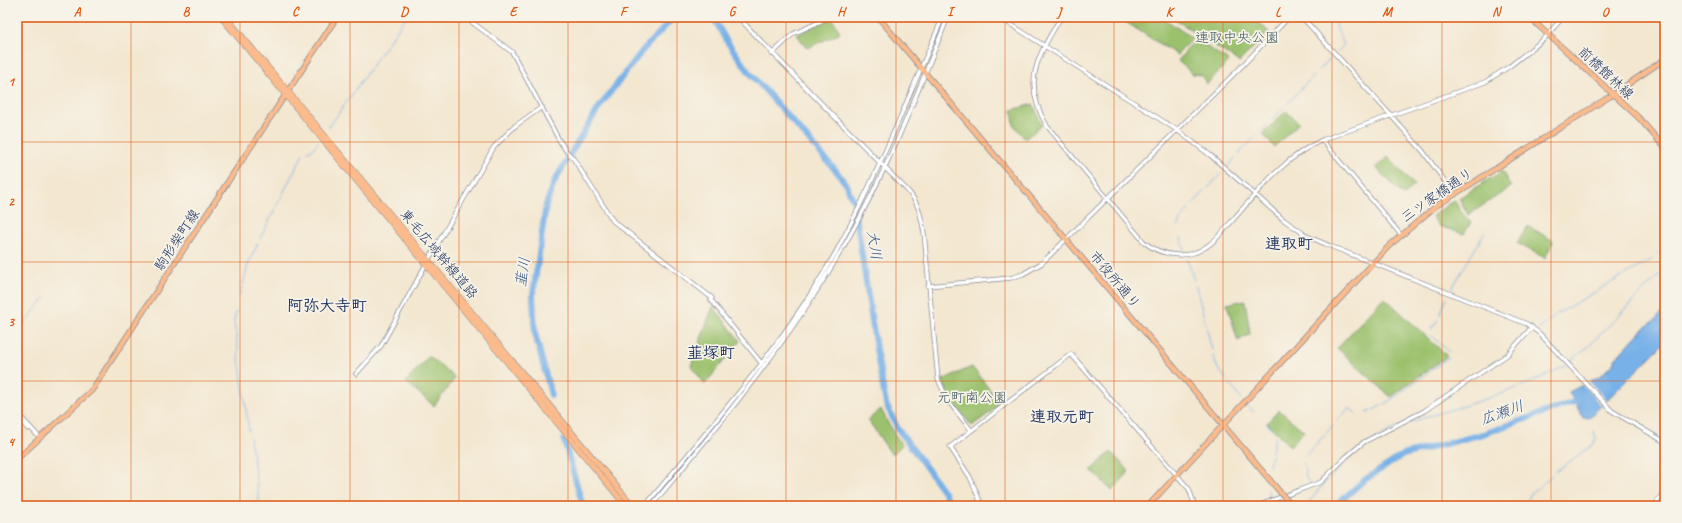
<svg xmlns="http://www.w3.org/2000/svg" width="1682" height="523" font-family="Caveat,'Klee One',sans-serif">
	<rect width="100%" height="100%" fill="#f7f3e8"/>
	<filter id="ink" filterUnits="userSpaceOnUse"><feTurbulence type="fractalNoise" baseFrequency=".025" numOctaves="2"/><feDisplacementMap in="SourceGraphic" scale="8" xChannelSelector="R" yChannelSelector="G"/><feConvolveMatrix kernelMatrix="1 2 1 2 8 2 1 2 1" color-interpolation-filters="sRGB"/></filter>
	<filter id="wash" filterUnits="userSpaceOnUse"><feTurbulence type="fractalNoise" baseFrequency=".012" numOctaves="4" result="noise"/><feDisplacementMap in="SourceGraphic" scale="16" xChannelSelector="R" yChannelSelector="G"/><feGaussianBlur stdDeviation="0.9" result="paint"/><feColorMatrix in="noise" values="0 0 0 0 0 0 0 0 0 0 0 0 0 0 0 0 0 1.4 0 .05"/><feComposite in="paint" operator="in"/></filter>
	<g filter="url(#wash)">
		<rect width="100%" height="100%" fill="#f3e7d0"/>
		<path fill="#9bc16d" stroke="#5b7866" d="M 1118,17 L 1162,17 L 1192,38 L 1177,55 Z
			M 1172,17 L 1253,17 L 1269,32 L 1239,62 Z
			M 832,18 L 840,32 L 838,34 L 807,48 L 797,35 Z
			M 1195,39 L 1229,61 L 1207,84 L 1201,75 L 1193,74 L 1178,61 Z
			M 1033,104 L 1042,125 L 1025,139 L 1014,125 L 1012,110 Z
			M 1286,111 L 1299,123 L 1274,147 L 1263,134 Z
			M 1388,157 L 1414,185 L 1404,196 L 1376,168 Z
			M 1502,171 L 1511,187 L 1468,215 L 1459,198 Z
			M 1454,200 L 1466,219 L 1471,222 L 1464,234 L 1439,226 L 1432,216 Z
			M 1528,226 L 1552,240 L 1553,242 L 1545,258 L 1517,243 Z
			M 1384,297 L 1447,356 L 1391,397 L 1337,348 Z
			M 1245,300 L 1250,334 L 1238,341 L 1227,304 Z
			M 713,306 L 740,341 L 705,384 L 691,366 Z
			M 429,356 L 455,378 L 434,406 L 406,382 Z
			M 972,367 L 1001,404 L 972,426 L 952,402 L 942,380 Z
			M 881,409 L 891,429 L 902,445 L 892,455 L 868,420 Z
			M 1279,410 L 1304,431 L 1290,446 L 1267,423 Z
			M 1111,452 L 1128,470 L 1128,473 L 1112,491 L 1091,470 Z"/>
		<path fill="#78b1e8" stroke="#4a70a3" d="M 1665,311 L 1665,342 L 1589,418 L 1583,418 L 1569,392 L 1600,376 L 1615,362 L 1615,359 L 1638,334 Z"/>
		<path fill="#f3e7d0" d="M 1588,380 L 1608,402 L 1603,407 L 1582,384 Z"/>
		<g fill="none" stroke-linecap="round" stroke-linejoin="round">
			<path stroke="#78b1e8" stroke-width="1" d="M 1332,17 L 1344,45 L 1338,51
				M 1317,72 L 1330,59
				M 1287,104 L 1313,76
				M 1272,119 L 1283,108
				M 329,127 L 406,17
				M 1260,132 L 1267,125
				M 308,151 L 313,149 L 318,142
				M 1239,154 L 1257,135
				M 1229,166 L 1235,158
				M 1208,188 L 1221,174
				M 1192,205 L 1206,190
				M 1178,226 L 1180,220 L 1189,209
				M 1181,238 L 1185,251
				M 260,239 L 303,154
				M 1657,255 L 1665,247
				M 1187,259 L 1194,280
				M 1623,276 L 1653,259
				M 1196,286 L 1212,350
				M 1451,290 L 1485,232
				M 240,295 L 248,265 L 258,243
				M 236,312 L 234,321 L 249,431
				M 1440,315 L 1447,297
				M 1555,315 L 1621,277
				M 1431,329 L 1438,320
				M 1539,329 L 1553,317
				M 17,332 L 45,298
				M 1432,336 L 1449,352
				M 1213,356 L 1217,367 L 1226,379
				M 1568,363 L 1589,346 L 1665,269
				M 1229,383 L 1241,399
				M 1247,406 L 1254,412
				M 1367,413 L 1385,404 L 1448,358
				M 1337,421 L 1349,408 L 1356,413
				M 1267,424 L 1274,430
				M 250,437 L 260,506
				M 1303,458 L 1333,426
				M 1301,461 L 1304,464 L 1306,478 L 1311,483
				M 1347,461 C 1380,427 1427,417 1470,404 C 1502,394 1536,382 1566,365
				M 1269,466 L 1275,438
				M 1555,472 L 1594,444 L 1596,438 L 1594,431
				M 1268,490 L 1269,500
				M 1318,491 L 1341,466
				M 1306,506 L 1318,491 L 1317,490
				M 1525,506 L 1530,495 L 1552,475"/>
			<path stroke="#78b1e8" stroke-width="6" d="M 713,17 L 726,40 L 749,72 L 837,172 L 846,184 L 854,202 L 876,349 L 886,404 L 898,429 L 944,492 L 951,506
				M 570,154 L 600,106 L 642,51 L 674,17
				M 551,395 L 535,333 L 533,295 L 546,205 L 555,180 L 569,157
				M 564,440 L 583,506
				M 1335,506 L 1363,481 L 1403,455 L 1483,434 L 1582,399"/>
		</g>
	</g>
	<g filter="url(#ink)">
		<g fill="none" stroke-linecap="round" stroke-linejoin="round">
			<defs>
				<path id="minor" d="M 465,17 L 512,52 L 559,140 L 567,152 L 573,158 L 613,221 L 712,298
					M 738,17 L 814,96 L 906,189 C 919,202 921,216 924,233 L 938,379 L 948,401 L 971,430
					M 999,17 L 1177,130 L 1210,155 L 1284,220 L 1307,236 L 1330,246 L 1527,324 L 1539,333 L 1612,411 L 1665,442
					M 1061,17 C 1038,56 1021,82 1047,126 L 1144,242 C 1161,256 1187,260 1206,247 C 1219,239 1228,225 1238,214 C 1263,185 1287,156 1322,140 L 1485,82 L 1510,66 L 1544,39 L 1563,17
					M 1302,17 L 1422,150 L 1455,195
					M 772,54 L 793,34 L 830,17
					M 1322,140 L 1401,235
					M 928,286 L 1011,278 L 1023,274 L 1042,263 L 1241,67 L 1289,17
					M 711,300 L 762,364
					M 356,374 L 381,346 L 431,255 L 494,147 L 515,126 L 542,107
					M 17,413 L 40,438
					M 17,417 L 28,429
					M 645,506 C 713,424 785,343 837,250 C 878,175 909,95 943,17
					M 651,506 C 723,421 795,334 849,237 C 889,167 918,91 948,17
					M 982,506 L 970,477 L 950,447 L 1071,354 L 1189,489 L 1195,506
					M 1257,506 L 1321,482 L 1346,457 L 1364,442 L 1424,411 L 1507,355 L 1532,327
					M 1655,506 L 1665,489"/>
				<path id="major" d="M 878,17 L 1263,472
					M 1529,17 L 1639,118 L 1665,148
					M 17,459 L 92,390 L 227,183 L 337,17
					M 1148,506 L 1389,246 L 1436,206 L 1609,97 L 1665,59"/>
				<path id="highway" d="M 221,17 L 626,506
					M 226,17 L 633,506"/>
			</defs>
			<use href="#minor" stroke="#878b97" stroke-width="5"/>
			<use href="#major" stroke="#878b97" stroke-width="6"/>
			<use href="#highway" stroke="#878b97" stroke-width="6"/>
			<use href="#minor" stroke="#fff" stroke-width="3.5"/>
			<use href="#major" stroke="#fbbb8c" stroke-width="4.5"/>
			<use href="#highway" stroke="#fbbb8c" stroke-width="5"/>
			<defs>
				<path id="major-bridge" d="M 1263,472 L 1292,506"/>
			</defs>
			<use href="#major-bridge" stroke="#878b97" stroke-width="6" stroke-linecap="butt"/>
			<use href="#major-bridge" stroke="#fbbb8c" stroke-width="4.5"/>
		</g>
	</g>
	<path fill="none" stroke="#de5710" stroke-width="1" stroke-opacity="0.55" d="M 131,17 L 131,506M 240,17 L 240,506M 350,17 L 350,506M 459,17 L 459,506M 568,17 L 568,506M 677,17 L 677,506M 786,17 L 786,506M 896,17 L 896,506M 1005,17 L 1005,506M 1114,17 L 1114,506M 1223,17 L 1223,506M 1332,17 L 1332,506M 1442,17 L 1442,506M 1551,17 L 1551,506M 17,142 L 1665,142M 17,262 L 1665,262M 17,381 L 1665,381"/>
	<g text-anchor="middle" dominant-baseline="central" stroke-width="3.5" stroke-linejoin="round" paint-order="stroke">
		<g font-size="14" fill="#415b62" stroke="#f7f3e8">
			<text x="1237" y="37">連取中央公園</text>
			<text x="972" y="397">元町南公園</text>
		</g>
		<g font-size="14" fill="#1b2f5e" stroke="#f7f3e8">
			<text transform="translate(1606 73) rotate(43)">前橋館林線</text>
			<text transform="translate(1437 195) rotate(-35)">三ツ家橋通り</text>
			<text transform="translate(177 240) rotate(-57)">駒形柴町線</text>
			<text transform="translate(439 254) rotate(50)">東毛広域幹線道路</text>
			<text transform="translate(1115 280) rotate(50)">市役所通り</text>
		</g>
		<g font-size="15" font-style="italic" fill="#375687" stroke="#f7f3e8">
			<text transform="translate(874 245) rotate(81)">大川</text>
			<text transform="translate(523 272) rotate(-82)">韮川</text>
			<text transform="translate(1502 413) rotate(-19)">広瀬川</text>
		</g>
		<g font-size="16" font-weight="bold" fill="#1b2f5e" stroke="#f7f3e8">
			<text x="1289" y="244">連取町</text>
			<text x="327" y="306">阿弥大寺町</text>
			<text x="711" y="353">韮塚町</text>
			<text x="1062" y="417">連取元町</text>
		</g>
	</g>
	<rect width="1682" height="523" fill="none" stroke="#f7f3e8" stroke-width="44"/>
	<rect x="22" y="22" width="1638" height="479" fill="none" stroke="#de5710" stroke-width="1.5"/>
	<g font-size="13" text-anchor="middle" font-weight="bold" fill="#de5710">
		<text x="77" y="16">A</text>
		<text x="186" y="16">B</text>
		<text x="295" y="16">C</text>
		<text x="404" y="16">D</text>
		<text x="513" y="16">E</text>
		<text x="623" y="16">F</text>
		<text x="732" y="16">G</text>
		<text x="841" y="16">H</text>
		<text x="950" y="16">I</text>
		<text x="1059" y="16">J</text>
		<text x="1169" y="16">K</text>
		<text x="1278" y="16">L</text>
		<text x="1387" y="16">M</text>
		<text x="1496" y="16">N</text>
		<text x="1605" y="16">O</text>
		<text x="11" y="86">1</text>
		<text x="11" y="206">2</text>
		<text x="11" y="326">3</text>
		<text x="11" y="446">4</text>
	</g>
</svg>
